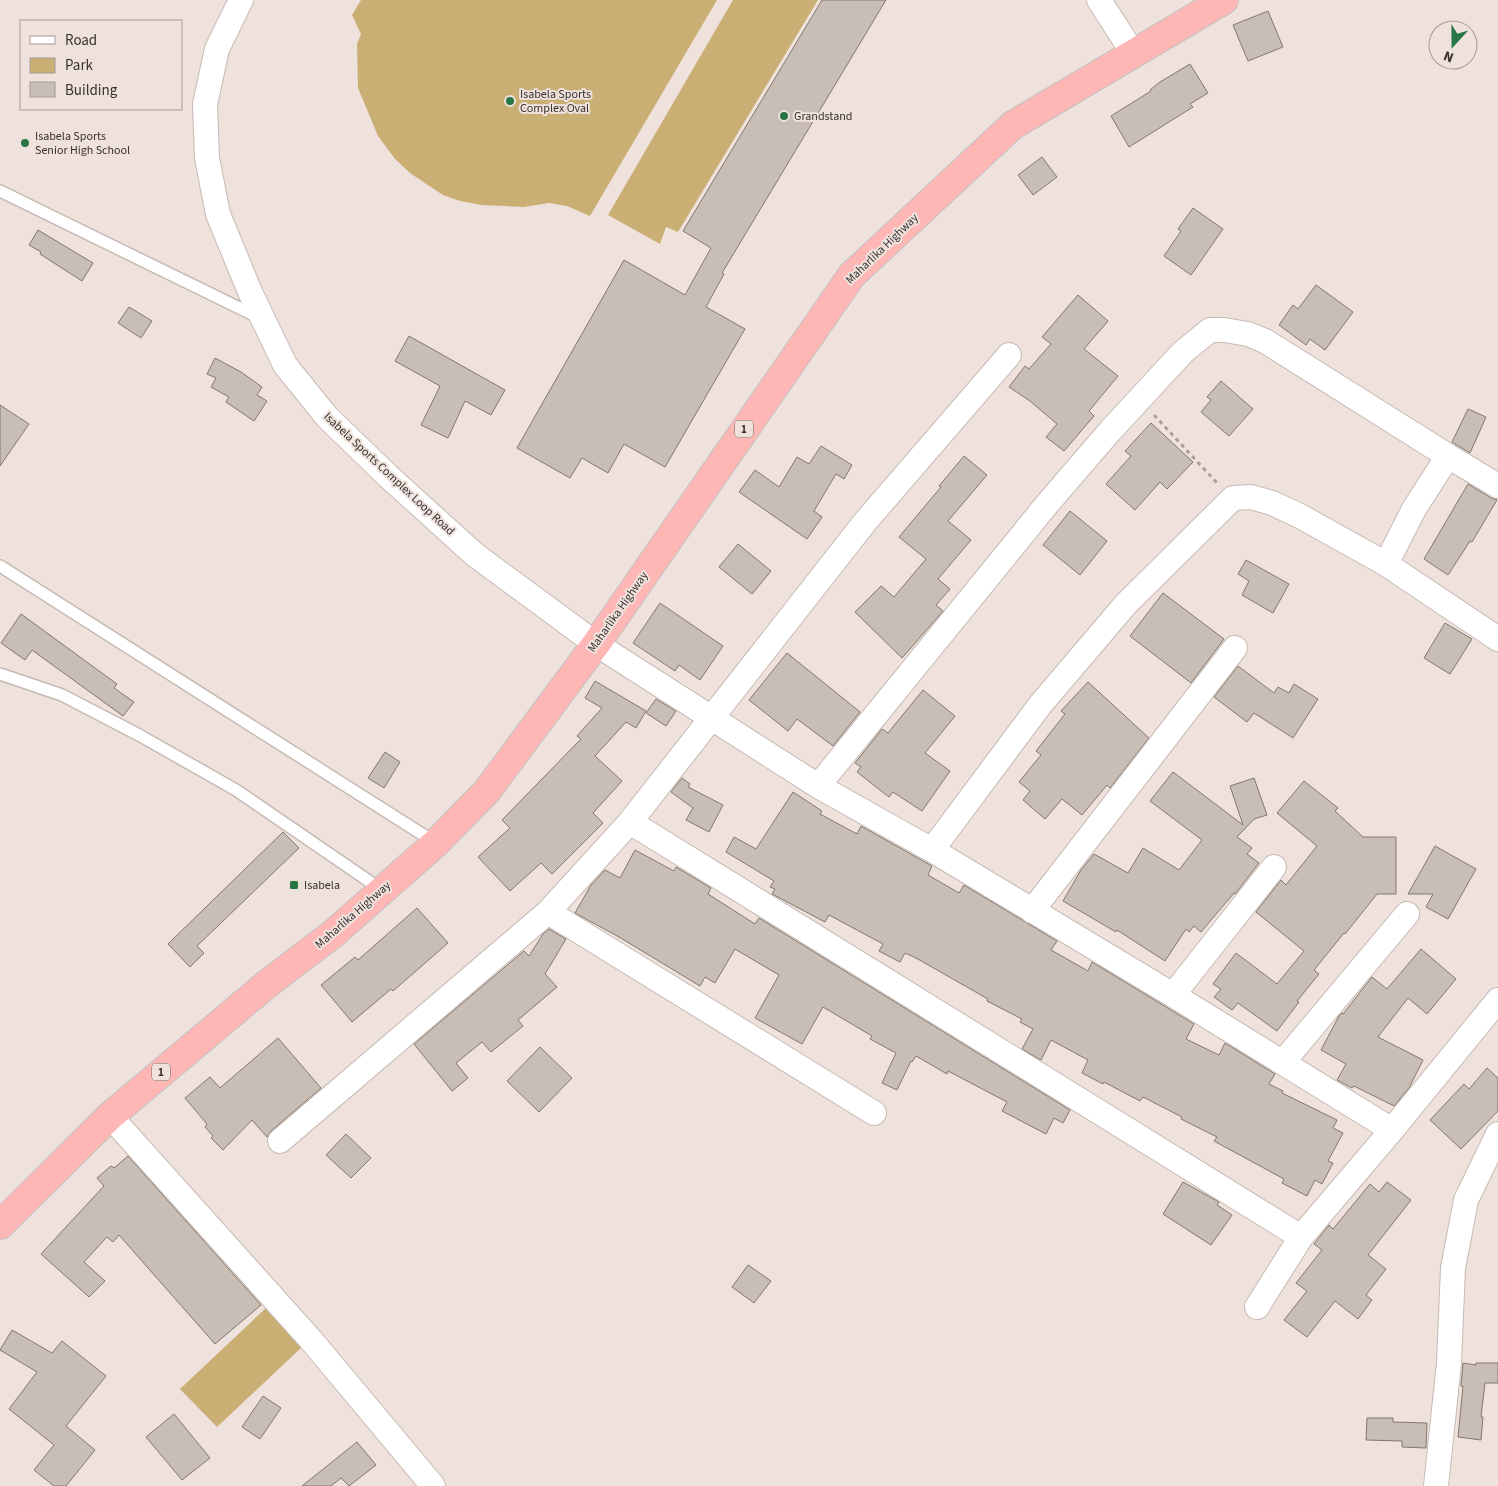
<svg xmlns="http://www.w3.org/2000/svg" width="1498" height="1486" font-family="'Source Sans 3',sans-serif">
	<rect width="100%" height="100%" fill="#efe1dc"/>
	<path fill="#caaf75" d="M 361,0 L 717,0 L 590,216 L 567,206 L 549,203 L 524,207 L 482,205 L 460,201 L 443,195 L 410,173 L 395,159 L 378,136 L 358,88 L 357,44 L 361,34 L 352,15 Z
		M 733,0 L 818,0 L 678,232 L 666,227 L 660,244 L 608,215 Z
		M 266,1308 L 302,1347 L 217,1427 L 180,1389 Z"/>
	<path fill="#c8beb5" stroke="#817870" d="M 822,0 L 886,0 L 722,273 L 724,274 L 706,307 L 745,329 L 665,467 L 624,444 L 608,473 L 582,458 L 570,478 L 517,448 L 624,260 L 685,295 L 711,248 L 683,231 Z
		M 1268,11 L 1283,47 L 1248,61 L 1233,25 Z
		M 1190,64 L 1208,93 L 1190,104 L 1193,107 L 1129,147 L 1111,116 L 1151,91 L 1150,90 L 1160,82 Z
		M 1042,157 L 1057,177 L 1033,195 L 1018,175 Z
		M 1193,208 L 1223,229 L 1191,275 L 1164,256 L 1181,231 L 1178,229 Z
		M 38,230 L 93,263 L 82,281 L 40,254 L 41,252 L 29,245 Z
		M 1316,285 L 1353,312 L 1325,350 L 1310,339 L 1306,345 L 1279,325 L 1293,305 L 1298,309 Z
		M 1078,295 L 1108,321 L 1084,349 L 1118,376 L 1089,411 L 1094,416 L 1064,451 L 1046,437 L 1057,424 L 1030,401 L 1009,387 L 1025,366 L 1029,369 L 1051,344 L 1042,337 Z
		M 129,307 L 152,321 L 141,338 L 118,323 Z
		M 409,336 L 505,390 L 491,415 L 465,401 L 448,438 L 421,425 L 440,386 L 395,361 Z
		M 215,358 L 241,372 L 262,387 L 257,395 L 267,401 L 254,421 L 226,402 L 229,397 L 211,387 L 216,378 L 207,374 Z
		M 1221,381 L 1253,409 L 1229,436 L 1201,412 L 1211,400 L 1207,397 Z
		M 0,405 L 29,424 L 0,466 Z
		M 1468,409 L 1486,417 L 1470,453 L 1452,442 Z
		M 1151,423 L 1193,462 L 1167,489 L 1160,482 L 1135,510 L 1106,484 L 1131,456 L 1125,451 Z
		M 821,446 L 852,465 L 844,479 L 836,474 L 814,511 L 822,517 L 807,539 L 739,492 L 755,470 L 779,487 L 797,457 L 809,464 Z
		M 964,456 L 987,475 L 948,521 L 971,540 L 938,579 L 950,589 L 936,605 L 943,611 L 902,658 L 855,612 L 881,586 L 894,597 L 926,559 L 899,537 L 941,487 L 939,486 Z
		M 1468,484 L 1491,498 L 1497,500 L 1472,542 L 1470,541 L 1448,575 L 1424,559 Z
		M 1070,511 L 1107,541 L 1080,575 L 1043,545 Z
		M 738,544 L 771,571 L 752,594 L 719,567 Z
		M 1246,560 L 1289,584 L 1273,613 L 1242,595 L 1249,581 L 1238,574 Z
		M 1163,593 L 1224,639 L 1191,683 L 1130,636 Z
		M 660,603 L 723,646 L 700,680 L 679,665 L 675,671 L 633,643 Z
		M 21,614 L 117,684 L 114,688 L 134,702 L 123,716 L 32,650 L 25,660 L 1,643 Z
		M 1445,623 L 1472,639 L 1450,674 L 1424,658 Z
		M 787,653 L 860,712 L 833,746 L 797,719 L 788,731 L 749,700 Z
		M 1238,666 L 1274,693 L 1278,687 L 1289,693 L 1294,684 L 1318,699 L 1293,738 L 1254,713 L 1247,722 L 1214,697 Z
		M 595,681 L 646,711 L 636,728 L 626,722 L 595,756 L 622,781 L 593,813 L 603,823 L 552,874 L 541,863 L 510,891 L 478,857 L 510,828 L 502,820 L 581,739 L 577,736 L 602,708 L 585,698 Z
		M 1088,682 L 1149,738 L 1110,788 L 1107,785 L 1082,815 L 1062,799 L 1045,819 L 1023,800 L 1030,791 L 1019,782 L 1041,755 L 1036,751 L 1065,714 L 1061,711 Z
		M 923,690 L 955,716 L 925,753 L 950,771 L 922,811 L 893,792 L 889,797 L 857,772 L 861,767 L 855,763 L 882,729 L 888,733 Z
		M 656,699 L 676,711 L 666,726 L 646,713 Z
		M 385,752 L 400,762 L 384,788 L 368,778 Z
		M 1173,772 L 1243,825 L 1230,786 L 1254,778 L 1267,815 L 1254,819 L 1237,837 L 1252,848 L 1247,854 L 1259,863 L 1235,894 L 1234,893 L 1201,932 L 1194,926 L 1189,932 L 1186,929 L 1165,961 L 1117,930 L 1116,932 L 1063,901 L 1081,870 L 1094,854 L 1128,873 L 1143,848 L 1179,870 L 1202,840 L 1150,801 Z
		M 682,778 L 690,784 L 688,787 L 723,805 L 709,832 L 686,820 L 693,808 L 671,792 Z
		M 1304,781 L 1338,808 L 1335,811 L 1363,837 L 1396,837 L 1396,894 L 1377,894 L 1345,934 L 1344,933 L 1314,970 L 1319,974 L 1297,1001 L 1299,1002 L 1277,1031 L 1238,1003 L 1232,1010 L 1214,997 L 1221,989 L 1213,984 L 1236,953 L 1277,984 L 1304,951 L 1256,912 L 1281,880 L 1286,885 L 1317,846 L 1277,813 Z
		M 793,792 L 822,811 L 820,814 L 857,834 L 861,826 L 932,866 L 928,875 L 959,893 L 964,885 L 1057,941 L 1051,950 L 1088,971 L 1092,962 L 1166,1007 L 1194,1024 L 1186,1039 L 1219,1055 L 1225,1043 L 1275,1074 L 1269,1084 L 1283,1091 L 1282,1093 L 1337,1120 L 1333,1128 L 1343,1133 L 1328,1161 L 1333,1163 L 1322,1184 L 1315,1180 L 1307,1196 L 1282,1183 L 1284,1179 L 1214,1141 L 1217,1137 L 1181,1119 L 1182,1117 L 1143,1097 L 1140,1101 L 1104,1082 L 1103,1084 L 1082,1073 L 1088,1060 L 1051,1040 L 1041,1060 L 1022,1049 L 1033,1029 L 1020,1022 L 1022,1019 L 987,1001 L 988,999 L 916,958 L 905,953 L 900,962 L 879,951 L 883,944 L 829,915 L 825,922 L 772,894 L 775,889 L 770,887 L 774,881 L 726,852 L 734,837 L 756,849 Z
		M 283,832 L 299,848 L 197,946 L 204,953 L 190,967 L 168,944 Z
		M 1435,846 L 1476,869 L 1448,919 L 1426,907 L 1433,894 L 1408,894 Z
		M 635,850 L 674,871 L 676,867 L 711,888 L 708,894 L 755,924 L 759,918 L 1070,1110 L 1063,1123 L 1054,1118 L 1046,1134 L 1002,1111 L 1007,1102 L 948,1071 L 947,1074 L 916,1056 L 912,1062 L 911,1061 L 897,1090 L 882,1083 L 896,1053 L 870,1039 L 872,1036 L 823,1007 L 802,1044 L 755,1018 L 779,975 L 735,949 L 715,983 L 705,977 L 700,986 L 619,937 L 575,913 L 591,885 L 605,870 L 620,878 Z
		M 417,908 L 448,943 L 393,991 L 391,989 L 352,1022 L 321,985 L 355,957 L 358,960 Z
		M 549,929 L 566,939 L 545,974 L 557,987 L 518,1020 L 523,1026 L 491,1052 L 482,1042 L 456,1063 L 468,1078 L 452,1091 L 414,1044 L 524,951 L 529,956 L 543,934 Z
		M 1421,949 L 1456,979 L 1427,1014 L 1408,998 L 1378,1037 L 1423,1060 L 1409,1088 L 1394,1106 L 1354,1086 L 1352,1088 L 1337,1080 L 1346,1064 L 1321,1050 L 1339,1016 L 1342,1013 L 1343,1014 L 1372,977 L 1387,989 Z
		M 278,1038 L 321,1088 L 271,1131 L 267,1137 L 252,1120 L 223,1150 L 211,1138 L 213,1136 L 205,1127 L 207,1124 L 185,1098 L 210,1077 L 220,1088 Z
		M 540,1047 L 572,1078 L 539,1112 L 507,1081 Z
		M 1487,1068 L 1498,1078 L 1498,1111 L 1461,1149 L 1430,1120 L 1464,1084 L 1469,1089 Z
		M 346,1134 L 371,1158 L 351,1178 L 326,1155 Z
		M 128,1156 L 261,1305 L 215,1344 L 119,1235 L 113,1242 L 107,1237 L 84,1262 L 105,1281 L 89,1297 L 41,1254 L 104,1186 L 97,1178 L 111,1166 L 114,1168 Z
		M 1183,1182 L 1219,1202 L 1217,1205 L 1232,1215 L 1211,1245 L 1163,1214 Z
		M 1387,1182 L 1411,1200 L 1368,1255 L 1386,1269 L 1366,1295 L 1372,1300 L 1358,1319 L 1335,1301 L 1307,1337 L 1284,1320 L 1307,1291 L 1296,1283 L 1322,1250 L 1314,1244 L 1329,1225 L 1333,1229 L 1370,1184 L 1379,1192 Z
		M 748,1265 L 771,1281 L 754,1303 L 732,1287 Z
		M 12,1330 L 52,1353 L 62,1341 L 106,1376 L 66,1426 L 95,1450 L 66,1486 L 54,1486 L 34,1470 L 54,1445 L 9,1409 L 37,1372 L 0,1350 Z
		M 1463,1363 L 1476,1365 L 1476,1363 L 1498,1363 L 1498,1383 L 1485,1383 L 1481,1417 L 1483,1417 L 1481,1440 L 1458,1437 L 1463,1386 L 1461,1386 Z
		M 263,1396 L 281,1408 L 260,1439 L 242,1427 Z
		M 174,1414 L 210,1458 L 182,1480 L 146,1437 Z
		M 1367,1418 L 1393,1418 L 1393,1422 L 1427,1423 L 1426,1448 L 1402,1447 L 1402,1441 L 1366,1440 Z
		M 357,1442 L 376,1465 L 349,1486 L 341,1478 L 331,1486 L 302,1486 Z"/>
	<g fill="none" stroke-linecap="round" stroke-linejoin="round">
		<defs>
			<path id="service" d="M 0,191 L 260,318
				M 0,566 L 436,843
				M 0,674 L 62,695 L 139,735 L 236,790 L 382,890"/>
			<path id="minor" d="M 241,0 L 217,49 L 205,104 L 207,158 L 218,214 L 250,292 L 285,365 L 327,417 L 388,476 L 474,554 L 596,644 L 818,786 L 932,850 L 1173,995 L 1392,1130
				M 1099,0 L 1133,53
				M 1386,564 L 1498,639
				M 818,786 L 1048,503 L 1110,431 L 1183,352 L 1210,330 L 1224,330 L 1248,334 L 1265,341 L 1448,456
				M 630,822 L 1301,1237
				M 932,850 L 1040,705 L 1126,604 L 1233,498 L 1251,497 L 1272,503 L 1300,516 L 1386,564 L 1414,509 L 1448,456 L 1498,486
				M 1032,911 L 1235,648
				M 548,912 L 874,1113
				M 1173,995 L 1274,867
				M 1283,1062 L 1407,914
				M 110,1116 L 311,1340 L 433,1486
				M 280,1141 L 548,912 L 630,822 L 865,522 L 1009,355
				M 1257,1307 L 1301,1237 L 1392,1130 L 1498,1000
				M 1436,1486 L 1449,1363 L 1453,1268 L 1466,1200 L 1498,1134"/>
			<path id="trunk" d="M 0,1225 L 110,1116 L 267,984 L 334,933 L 436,843 L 487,791 L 596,644 L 852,275 L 1013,125 L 1224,0"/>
		</defs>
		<use href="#service" stroke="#c7bab4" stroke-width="14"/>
		<use href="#minor" stroke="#c7bab4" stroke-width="26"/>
		<use href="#trunk" stroke="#c3c2c1" stroke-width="30"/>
		<path stroke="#aa9f9b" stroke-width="3" stroke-dasharray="4 4" stroke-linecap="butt" d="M 1154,415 L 1218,484"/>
		<use href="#service" stroke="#fff" stroke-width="11"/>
		<use href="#minor" stroke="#fff" stroke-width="24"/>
		<use href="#trunk" stroke="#ffb7b6" stroke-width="28"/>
	</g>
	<g fill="#287545" stroke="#efe1dc" stroke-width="2">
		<circle cx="510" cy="101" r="5"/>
		<circle cx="784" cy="116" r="5"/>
		<circle cx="25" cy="143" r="5"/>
		<rect x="289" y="880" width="10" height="10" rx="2.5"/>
	</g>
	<g text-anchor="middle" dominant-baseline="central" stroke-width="4" stroke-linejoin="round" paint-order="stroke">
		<g fill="#efe1dc" stroke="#6e6664" stroke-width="1">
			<rect x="735" y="420.5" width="18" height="17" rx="4"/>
			<rect x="152" y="1063.5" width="18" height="17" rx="4"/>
		</g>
		<g font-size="11" font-weight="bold" fill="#373230">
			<text x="744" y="429">1</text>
			<text x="161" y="1072">1</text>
		</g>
		<g font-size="12" fill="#373230" stroke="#efe1dc" text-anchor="start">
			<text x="520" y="94">Isabela Sports<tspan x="520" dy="14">Complex Oval</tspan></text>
			<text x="794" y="116">Grandstand</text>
			<text x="35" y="136">Isabela Sports<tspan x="35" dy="14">Senior High School</tspan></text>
			<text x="304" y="885">Isabela</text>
		</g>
		<g font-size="12" fill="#373230" stroke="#efe1dc">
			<text transform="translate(882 249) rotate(-44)">Maharlika Highway</text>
			<text transform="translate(389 474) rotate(43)">Isabela Sports Complex Loop Road</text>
			<text transform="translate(618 612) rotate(-55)">Maharlika Highway</text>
			<text transform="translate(353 915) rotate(-41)">Maharlika Highway</text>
		</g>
	</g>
	<rect x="20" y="20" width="162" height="90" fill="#efe1dc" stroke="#a59b97"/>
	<rect x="30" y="36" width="25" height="8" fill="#ffffff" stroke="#a59b97"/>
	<text x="65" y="45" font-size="15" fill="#373230">Road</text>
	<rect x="30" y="58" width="25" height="15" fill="#caaf75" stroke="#a59b97"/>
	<text x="65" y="70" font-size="15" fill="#373230">Park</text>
	<rect x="30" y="82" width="25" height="15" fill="#c8beb5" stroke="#a59b97"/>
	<text x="65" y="95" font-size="15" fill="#373230">Building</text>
	<g transform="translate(1453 45) rotate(201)"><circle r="24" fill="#efe1dc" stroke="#a59b97"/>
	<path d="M0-4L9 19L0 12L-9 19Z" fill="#287545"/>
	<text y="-8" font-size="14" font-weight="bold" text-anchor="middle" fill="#373230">N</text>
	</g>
</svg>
